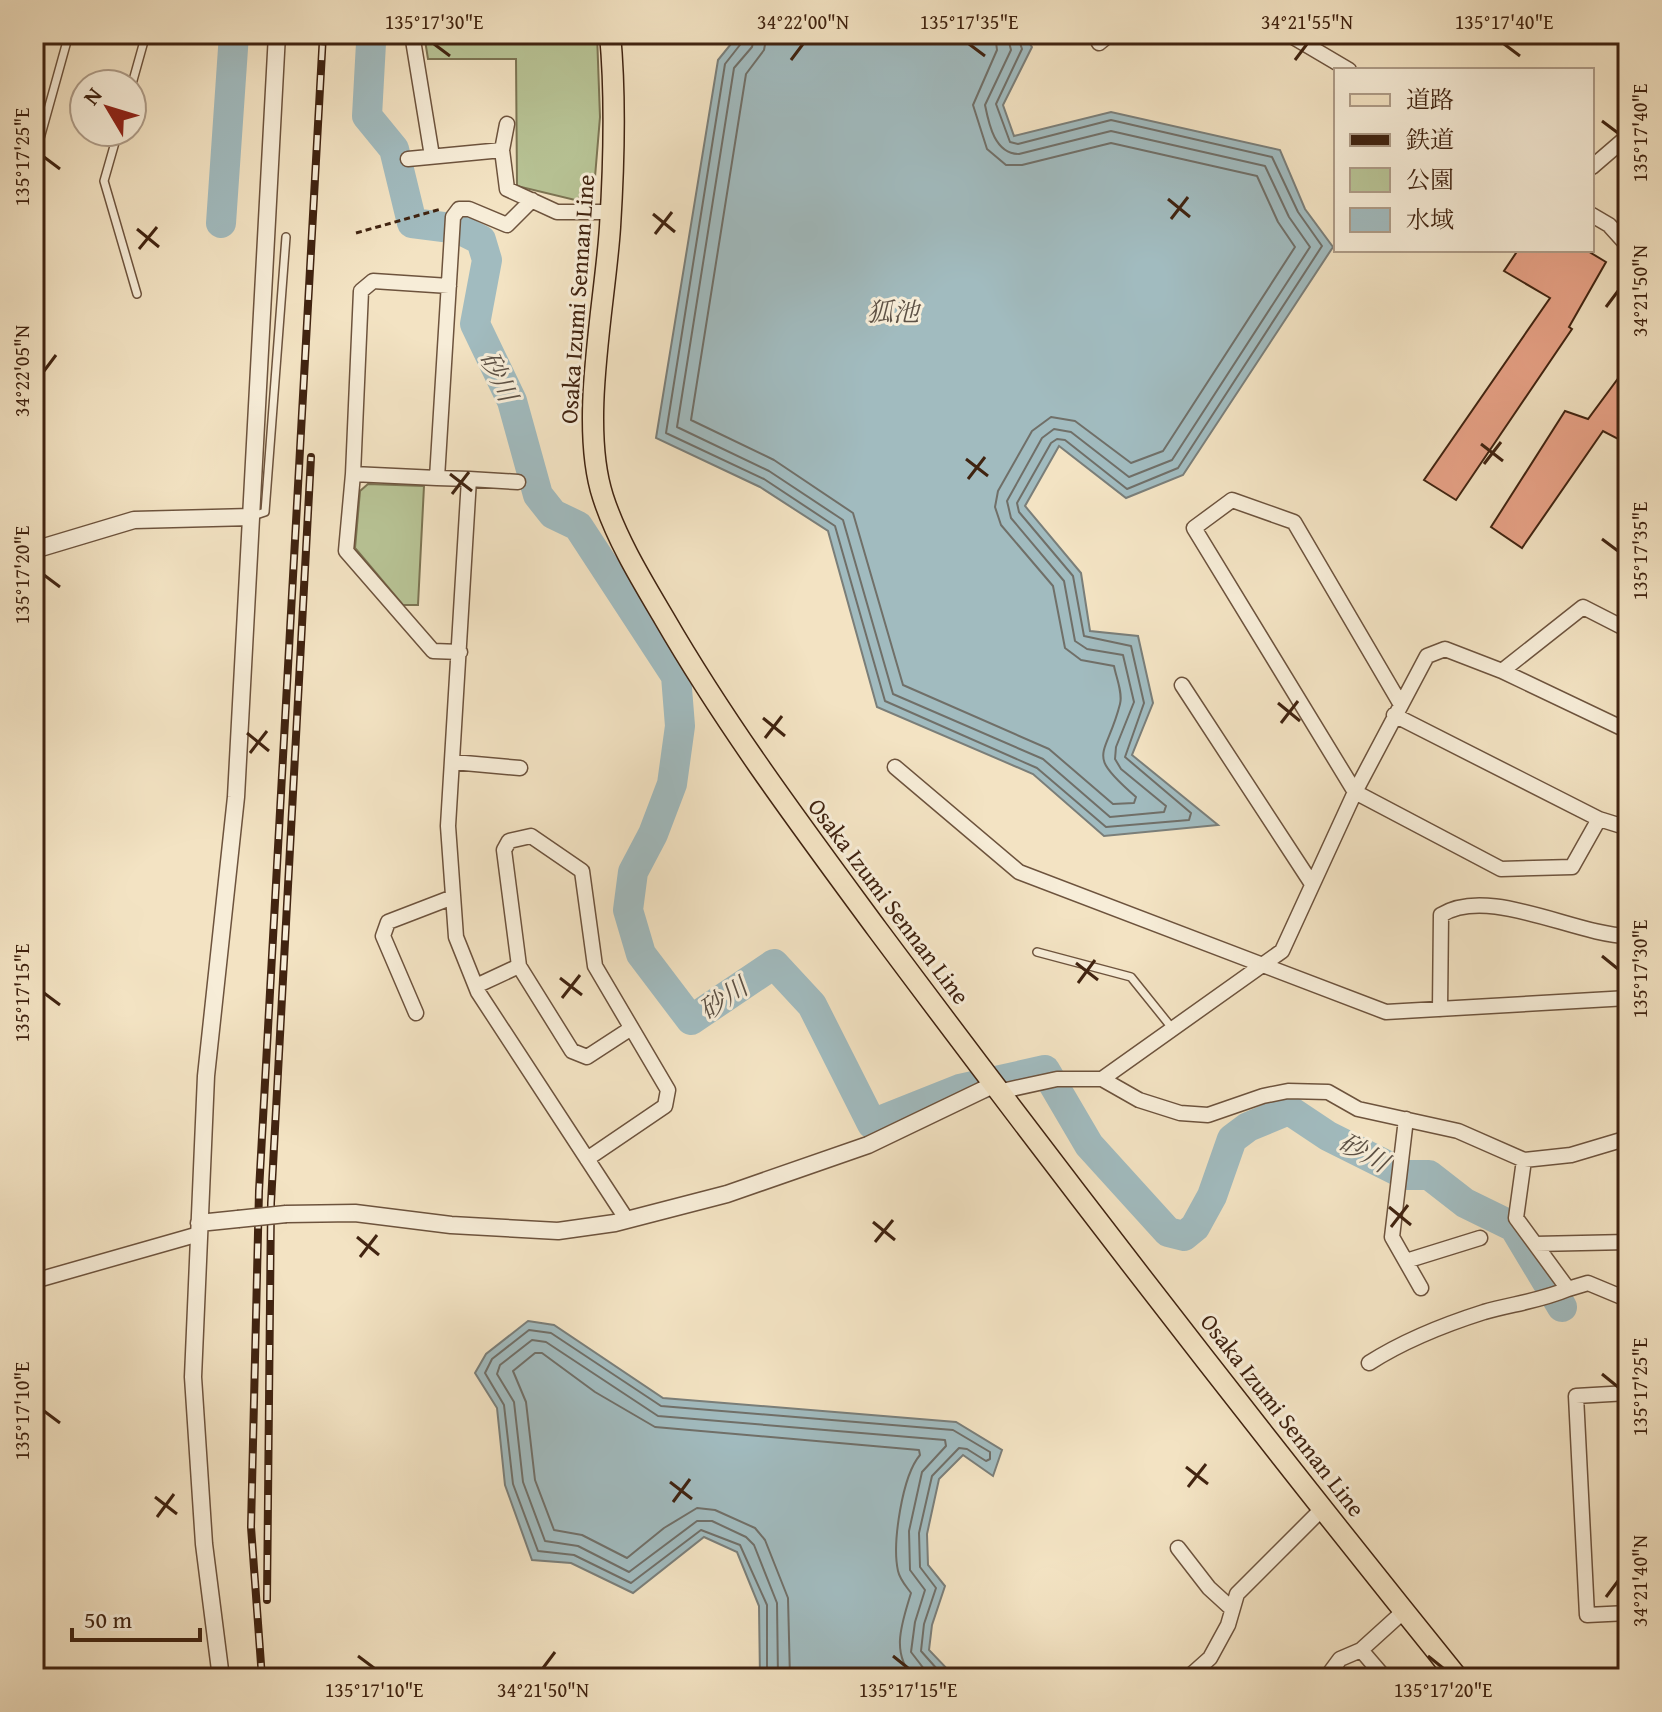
<svg xmlns="http://www.w3.org/2000/svg" width="1662" height="1712" font-family="'Gentium Book Plus','Noto Serif JP',serif">
	<rect width="100%" height="100%" fill="#f3e3c3"/>
	<filter id="stains"><feTurbulence type="fractalNoise" baseFrequency=".0025" numOctaves="4"/><feColorMatrix values="0 0 0 0 .2 0 0 0 0 .09 0 0 0 0 .02 0 0 0 .5 -.17"/></filter>
	<radialGradient id="worn" r=".72"><stop offset=".6" stop-color="#630" stop-opacity="0"/><stop offset="1" stop-color="#630" stop-opacity=".3"/></radialGradient>
	<path fill="#b8c496" stroke="#7c7453" stroke-width="2" d="M 424,34 L 597,34 L 600,117 L 594,189 L 575,200 L 517,186 L 516,59 L 428,59 Z
		M 368,484 L 424,486 L 418,605 L 403,605 L 355,548 L 360,491 Z"/>
	<path fill="#a1bbbf" stroke="#7a7e79" stroke-width="2" d="M 739,34 L 1023,34 L 1032,47 L 1003,105 L 1014,136 L 1111,112 L 1280,150 L 1305,209 L 1333,247 L 1183,475 L 1126,498 L 1059,446 L 1025,506 L 1081,573 L 1090,631 L 1138,636 L 1153,703 L 1132,755 L 1218,825 L 1104,836 L 1033,774 L 877,707 L 828,531 L 760,487 L 656,438 L 718,60 Z
		M 528,1321 L 554,1325 L 663,1398 L 956,1422 L 1002,1450 L 993,1476 L 963,1455 L 939,1479 L 927,1534 L 928,1565 L 945,1586 L 932,1625 L 929,1650 L 950,1672 L 971,1668 L 995,1678 L 760,1678 L 759,1606 L 737,1552 L 704,1537 L 633,1593 L 571,1563 L 532,1560 L 505,1485 L 497,1408 L 475,1373 L 486,1354 Z"/>
	<g fill="none" stroke-linecap="round" stroke-linejoin="round">
		<path stroke="#706f68" stroke-width="2" d="M 745,34 L 743,41 L 725,64 L 666,433 L 764,479 L 835,526 L 885,701 L 1037,768 L 1106,827 L 1189,820 L 1191,813 L 1125,757 L 1144,703 L 1131,646 L 1084,636 L 1073,576 L 1019,512 L 1017,503 L 1051,443 L 1057,439 L 1065,440 L 1127,489 L 1178,468 L 1322,246 L 1298,212 L 1272,157 L 1111,120 L 1018,144 L 1010,142 L 996,104 L 1022,49 L 1017,34
			M 755,34 L 752,47 L 734,68 L 677,427 L 769,471 L 843,520 L 893,694 L 1043,759 L 1110,817 L 1164,812 L 1166,806 L 1121,769 L 1115,759 L 1116,747 L 1134,702 L 1123,655 L 1087,649 L 1075,641 L 1064,581 L 1011,518 L 1007,501 L 1042,438 L 1054,429 L 1071,432 L 1129,477 L 1172,460 L 1310,247 L 1289,217 L 1265,166 L 1111,131 L 1019,154 C 995,154 989,125 985,105 L 1011,50 L 1007,34
			M 767,34 L 764,50 L 746,74 L 691,420 L 774,460 L 853,513 L 903,685 L 1049,749 L 1113,804 L 1134,803 L 1136,797 C 1084,752 1106,759 1120,704 C 1123,693 1116,677 1114,666 L 1081,660 L 1065,648 L 1053,586 L 1001,525 L 995,507 L 998,491 L 1032,431 L 1051,417 L 1075,421 L 1131,463 L 1163,451 L 1295,247 L 1278,222 L 1257,176 L 1111,143 L 1022,165 L 1006,165 L 987,149 L 973,105 L 997,50 L 995,34
			M 767,1678 L 767,1605 L 740,1545 L 701,1530 L 631,1583 L 574,1555 L 538,1551 L 513,1484 L 504,1405 L 485,1373 L 492,1359 L 529,1330 L 551,1333 L 661,1406 L 953,1430 L 990,1452 L 990,1459 L 986,1461 L 967,1449 L 959,1448 L 932,1476 L 919,1533 L 920,1567 L 936,1588 L 924,1624 L 921,1651 L 945,1678
			M 778,1678 L 777,1603 L 754,1545 L 746,1537 L 712,1521 L 697,1521 L 629,1572 L 578,1546 L 545,1541 L 523,1482 L 514,1402 L 497,1374 L 500,1365 L 532,1340 L 546,1342 L 658,1416 L 945,1440 L 946,1446 L 922,1472 L 909,1531 L 910,1570 L 925,1590 L 915,1622 L 911,1652 L 931,1678
			M 790,1678 L 788,1598 L 765,1540 L 755,1528 L 715,1510 L 697,1508 L 664,1528 L 627,1558 L 582,1535 L 554,1530 L 535,1480 L 526,1402 L 513,1371 L 535,1353 L 542,1353 L 595,1392 L 655,1427 L 919,1450 L 920,1455 C 902,1476 892,1544 898,1571 C 900,1580 906,1586 911,1593 C 902,1623 890,1653 914,1678"/>
		<path stroke="#a1bbbf" stroke-width="30" d="M 371,43 L 367,116 L 394,149 L 412,223 L 459,229 L 481,240 L 487,260 L 475,324 L 512,401 L 538,495 L 553,514 L 578,526 L 676,676 L 680,726 L 672,784 L 653,834 L 633,872 L 628,910 L 641,954 L 691,1020 L 774,964 L 812,1005 L 872,1124 L 960,1089 L 1045,1070 L 1089,1145 L 1168,1232 L 1184,1236 L 1195,1227 L 1212,1196 L 1232,1139 L 1248,1127 L 1289,1110 L 1328,1136 L 1406,1175 L 1429,1175 L 1465,1203 L 1514,1227 L 1562,1307
			M 221,223 L 234,34"/>
	</g>
	<path fill="#e8a287" stroke="#402310" stroke-width="2" d="M 1518,250 L 1586,250 L 1606,262 L 1569,327 L 1572,329 L 1456,500 L 1424,480 L 1550,298 L 1504,271 Z
		M 1628,365 L 1628,427 L 1620,440 L 1603,431 L 1522,548 L 1491,527 L 1565,411 L 1588,419 Z"/>
	<g fill="none" stroke-linecap="round" stroke-linejoin="round">
		<defs>
			<path id="service" d="M 132,84 L 146,34
				M 118,132 L 104,181 L 137,294
				M 34,160 L 69,34
				M 253,516 L 265,512 L 286,237
				M 1037,952 L 1131,977 L 1172,1028"/>
			<path id="minor" d="M 412,34 L 432,156
				M 1095,34 L 1099,43 L 1110,34
				M 1288,34 L 1349,70
				M 507,124 L 502,150 L 507,189 L 557,212 L 610,212
				M 408,159 L 502,150
				M 1592,167 L 1628,136
				M 532,200 L 507,225 L 469,209 L 459,209 L 453,217 L 437,478 L 469,479 L 448,826 L 456,937 L 478,992 L 627,1220
				M 1592,215 L 1609,225 L 1628,246
				M 353,474 L 361,291 L 373,281 L 449,286
				M 437,478 L 353,474 L 346,551 L 433,651 L 460,652
				M 469,479 L 518,482
				M 1502,671 L 1583,607 L 1628,630
				M 1182,685 L 1312,884
				M 1400,703 L 1294,522 L 1232,500 L 1194,528 L 1355,792 L 1501,869 L 1572,867 L 1599,819
				M 1394,715 L 1599,819 L 1628,828
				M 453,762 L 520,768
				M 895,767 L 1019,872 L 1386,1012 L 1628,998
				M 476,986 L 519,966
				M 1440,1009 L 1441,915 C 1488,885 1575,935 1628,936
				M 416,1013 L 383,936 L 388,922 L 453,897
				M 1102,1079 L 1282,951 L 1355,792 L 1427,656 L 1445,649 L 1502,671 L 1628,731
				M 1002,1091 L 1057,1079 L 1102,1079 L 1139,1100 L 1180,1113 L 1208,1115 L 1263,1096 L 1288,1091 L 1328,1092 L 1358,1109 L 1458,1131 L 1524,1160 L 1571,1155 L 1628,1138
				M 1406,1119 L 1392,1237 L 1421,1288
				M 587,1159 L 665,1106 L 668,1090 L 595,966 L 582,871 L 531,836 L 509,841 L 504,850 L 519,966 L 572,1051 L 587,1057 L 630,1029
				M 1524,1160 L 1516,1218 L 1568,1289 L 1588,1283 L 1624,1298 L 1628,1287
				M 1535,1244 L 1628,1242
				M 1406,1261 L 1480,1238
				M 34,1281 L 199,1234
				M 1369,1363 C 1405,1340 1443,1325 1484,1312 C 1512,1304 1540,1301 1568,1289
				M 1628,1393 L 1576,1396 L 1587,1615 L 1628,1613
				M 1178,1548 L 1209,1588 L 1232,1609
				M 1361,1650 L 1385,1678
				M 1164,1678 L 1191,1675 L 1210,1658 L 1228,1625 L 1237,1594 L 1322,1509
				M 1326,1678 L 1340,1659 L 1361,1650 L 1404,1611"/>
			<path id="tertiary" d="M 34,550 L 134,520 L 251,517
				M 286,1214 L 355,1213 L 451,1225 L 558,1231 L 615,1223 L 727,1194 L 868,1145 L 995,1084
				M 199,1223 L 238,1219
				M 221,1678 L 204,1544 L 193,1377 L 206,1076 L 236,797 L 277,34"/>
			<path id="primary" d="M 610,34 C 616,98 614,164 610,227 C 605,305 579,424 603,497 C 617,540 641,579 664,618 C 727,727 802,827 877,929 C 1066,1182 1260,1433 1458,1678"/>
		</defs>
		<use href="#service" stroke="#6d533d" stroke-width="10"/>
		<use href="#minor" stroke="#6d533d" stroke-width="17"/>
		<use href="#tertiary" stroke="#6d533d" stroke-width="19"/>
		<use href="#primary" stroke="#402310" stroke-width="23"/>
		<path stroke="#402310" stroke-width="3" stroke-dasharray="6 4" stroke-linecap="butt" d="M 356,233 L 441,209"/>
		<use href="#service" stroke="#f7edd8" stroke-width="7"/>
		<use href="#minor" stroke="#f7edd8" stroke-width="14"/>
		<use href="#tertiary" stroke="#f7edd8" stroke-width="16"/>
		<use href="#primary" stroke="#f3e3c3" stroke-width="20"/>
		<defs>
			<path id="rail" d="M 267,1600 L 271,1203 L 311,457
				M 262,1678 L 251,1527 L 259,1191 L 323,34"/>
		</defs>
		<use href="#rail" stroke="#402310" stroke-width="8"/>
		<use href="#rail" stroke="#f7edd8" stroke-width="5" stroke-dasharray="15" stroke-linecap="butt"/>
		<defs>
			<path id="tertiary-bridge" d="M 238,1219 L 286,1214"/>
		</defs>
		<use href="#tertiary-bridge" stroke="#6d533d" stroke-width="19" stroke-linecap="butt"/>
		<use href="#tertiary-bridge" stroke="#f7edd8" stroke-width="16"/>
	</g>
	<path fill="none" stroke="#402310" stroke-width="3" d="M 434,44 L 450,56M 969,44 L 985,56M 1504,44 L 1520,56M 791,60 L 803,44M 1295,60 L 1307,44M 1602,121 L 1618,133M 44,157 L 60,169M 1168,199 L 1190,217M 653,214 L 675,232M 1171,219 L 1188,197M 137,229 L 159,247M 655,234 L 672,212M 139,249 L 157,227M 1606,307 L 1618,291M 44,371 L 56,355M 1481,444 L 1503,461M 966,459 L 988,476M 1484,464 L 1501,442M 450,474 L 472,491M 968,479 L 985,457M 452,494 L 469,472M 1602,539 L 1618,551M 44,575 L 60,587M 1278,703 L 1300,721M 763,718 L 785,736M 1281,723 L 1298,701M 247,733 L 269,751M 765,738 L 782,716M 250,753 L 267,731M 1602,956 L 1618,969M 1076,963 L 1098,980M 560,978 L 582,995M 1078,983 L 1095,960M 44,993 L 60,1005M 562,998 L 580,975M 1389,1207 L 1411,1225M 873,1222 L 895,1240M 1391,1227 L 1408,1205M 357,1237 L 379,1255M 875,1242 L 893,1220M 360,1257 L 377,1235M 1602,1374 L 1618,1387M 44,1411 L 60,1423M 1186,1467 L 1208,1484M 670,1482 L 692,1499M 1188,1487 L 1206,1464M 155,1497 L 177,1514M 673,1502 L 690,1479M 157,1517 L 174,1494M 1606,1597 L 1618,1581M 358,1656 L 374,1668M 893,1656 L 908,1668M 1428,1656 L 1443,1668M 543,1668 L 555,1652"/>
	<g text-anchor="middle" dominant-baseline="central" stroke-width="6" stroke-linejoin="round" paint-order="stroke">
		<g font-size="24" fill="#402310" stroke="#f7edd8">
			<text transform="translate(577 299) rotate(-86)">Osaka Izumi Sennan Line</text>
			<text transform="translate(889 901) rotate(53)">Osaka Izumi Sennan Line</text>
			<text transform="translate(1283 1415) rotate(52)">Osaka Izumi Sennan Line</text>
		</g>
		<g font-size="26" font-style="italic" fill="#5d5145" stroke="#f7edd8">
			<text x="893" y="311">狐池</text>
			<text transform="translate(499 376) rotate(65)">砂川</text>
			<text transform="translate(723 998) rotate(-34)">砂川</text>
			<text transform="translate(1364 1152) rotate(29)">砂川</text>
		</g>
	</g>
	<rect width="1662" height="1712" fill="none" stroke="#f3e3c3" stroke-width="88"/>
	<rect x="1334" y="68" width="260" height="184" fill="#f7edd8" stroke="#ae9c88" stroke-width="2"/>
	<rect x="1350" y="94" width="40" height="12" fill="#f3e3c3" stroke="#ae9c88" stroke-width="2"/>
	<text x="1406" y="108" font-size="24" fill="#402310">道路</text>
	<rect x="1350" y="134" width="40" height="12" fill="#402310" stroke="#ae9c88" stroke-width="2"/>
	<text x="1406" y="148" font-size="24" fill="#402310">鉄道</text>
	<rect x="1350" y="168" width="40" height="24" fill="#b8c496" stroke="#ae9c88" stroke-width="2"/>
	<text x="1406" y="188" font-size="24" fill="#402310">公園</text>
	<rect x="1350" y="208" width="40" height="24" fill="#a1bbbf" stroke="#ae9c88" stroke-width="2"/>
	<text x="1406" y="228" font-size="24" fill="#402310">水域</text>
	<g transform="translate(108 108) rotate(308)"><circle r="38" fill="#f7edd8" stroke="#ae9c88" stroke-width="2"/>
	<path d="M0-6L14 30L0 20L-14 30Z" fill="#8f2418"/>
	<text y="-12" font-size="22" font-weight="bold" text-anchor="middle" fill="#402310">N</text>
	</g>
	<path d="M72 1628v12h128v-12" fill="none" stroke="#402310" stroke-width="4"/>
	<text x="84" y="1628" font-size="24" fill="#402310" stroke="#f7edd8" stroke-width="6" paint-order="stroke">50 m</text>
	<rect x="44" y="44" width="1574" height="1624" fill="none" stroke="#402310" stroke-width="3"/>
	<g font-size="20" text-anchor="middle" fill="#402310">
		<text x="434" y="29">135°17'30"E</text>
		<text x="803" y="29">34°22'00"N</text>
		<text x="969" y="29">135°17'35"E</text>
		<text x="1307" y="29">34°21'55"N</text>
		<text x="1504" y="29">135°17'40"E</text>
		<text transform="translate(1640 133) rotate(-90)" y="7">135°17'40"E</text>
		<text transform="translate(22 157) rotate(-90)" y="7">135°17'25"E</text>
		<text transform="translate(1640 291) rotate(-90)" y="7">34°21'50"N</text>
		<text transform="translate(22 371) rotate(-90)" y="7">34°22'05"N</text>
		<text transform="translate(1640 551) rotate(-90)" y="7">135°17'35"E</text>
		<text transform="translate(22 575) rotate(-90)" y="7">135°17'20"E</text>
		<text transform="translate(1640 969) rotate(-90)" y="7">135°17'30"E</text>
		<text transform="translate(22 993) rotate(-90)" y="7">135°17'15"E</text>
		<text transform="translate(1640 1387) rotate(-90)" y="7">135°17'25"E</text>
		<text transform="translate(22 1411) rotate(-90)" y="7">135°17'10"E</text>
		<text transform="translate(1640 1581) rotate(-90)" y="7">34°21'40"N</text>
		<text x="374" y="1697">135°17'10"E</text>
		<text x="543" y="1697">34°21'50"N</text>
		<text x="908" y="1697">135°17'15"E</text>
		<text x="1443" y="1697">135°17'20"E</text>
	</g>
	<rect width="100%" height="100%" filter="url(#stains)"/>
	<rect width="100%" height="100%" fill="url(#worn)"/>
</svg>
